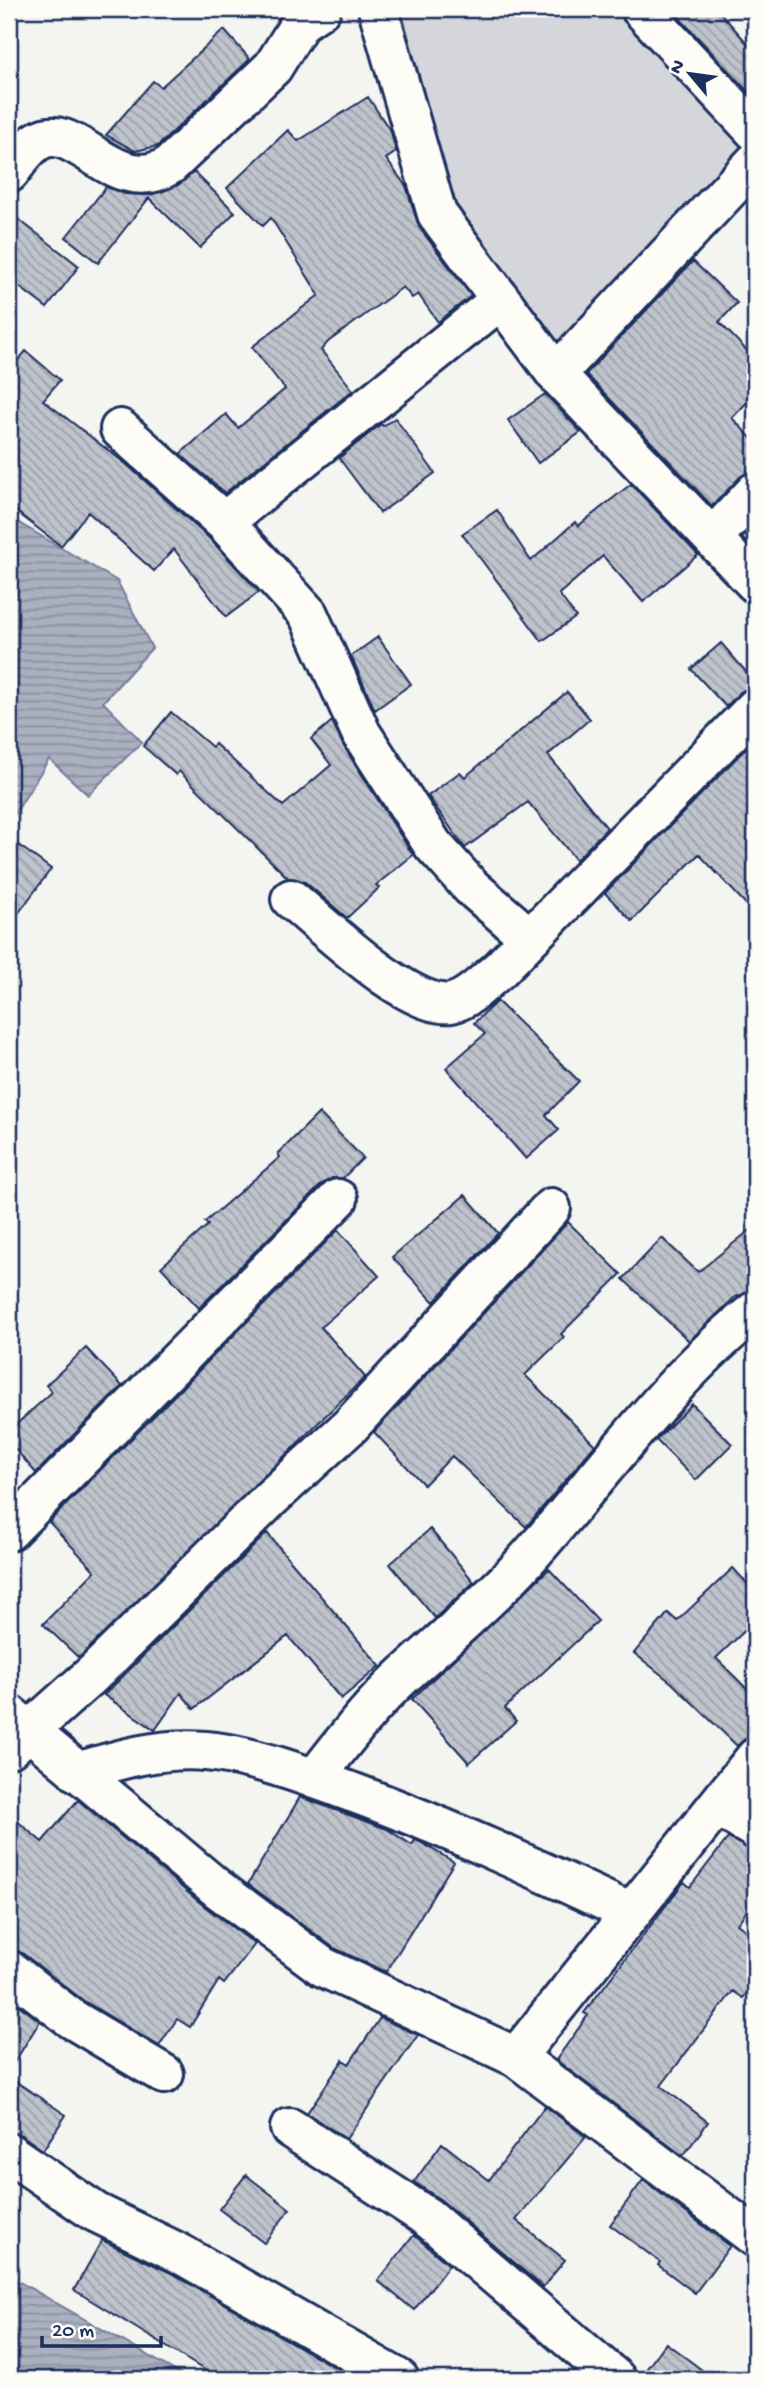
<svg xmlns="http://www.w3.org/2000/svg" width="764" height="2388" font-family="'Gochi Hand',sans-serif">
	<defs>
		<pattern id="water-rules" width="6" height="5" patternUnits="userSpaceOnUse" patternTransform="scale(1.75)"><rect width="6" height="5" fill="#aab0bf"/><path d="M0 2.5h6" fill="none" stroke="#8a909e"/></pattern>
		<pattern id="building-back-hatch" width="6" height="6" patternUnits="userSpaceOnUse" patternTransform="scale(1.75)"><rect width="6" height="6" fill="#bfc3cc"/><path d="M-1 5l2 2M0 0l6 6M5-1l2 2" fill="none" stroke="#9a9fa9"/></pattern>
	</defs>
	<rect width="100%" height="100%" fill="#f4f4f1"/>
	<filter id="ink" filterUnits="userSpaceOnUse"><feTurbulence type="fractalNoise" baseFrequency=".0143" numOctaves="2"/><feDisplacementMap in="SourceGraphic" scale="14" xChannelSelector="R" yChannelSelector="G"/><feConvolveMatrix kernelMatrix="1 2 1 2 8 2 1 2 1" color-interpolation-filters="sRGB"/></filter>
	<g filter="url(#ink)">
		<path fill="#d4d6db" stroke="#78829c" stroke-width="2" d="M 401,9 L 651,9 L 755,142 L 559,347 L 458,218 Z"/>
		<path fill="url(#water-rules)" stroke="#717c98" stroke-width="2" d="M 9,517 L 117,581 L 152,648 L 103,702 L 142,742 L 88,795 L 49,759 L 11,820 Z
			M 9,2276 L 189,2379 L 9,2379 Z"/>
		<path fill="url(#building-back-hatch)" stroke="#1b2f5e" stroke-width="2" d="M 671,9 L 717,9 L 755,52 L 755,99 Z
			M 224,30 L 250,59 L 158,146 L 135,151 L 106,135 L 153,81 L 161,87 Z
			M 368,97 L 391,132 L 396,152 L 386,159 L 406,186 L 419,227 L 471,296 L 438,322 L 418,294 L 412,298 L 403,287 L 328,342 L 321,350 L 353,390 L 225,493 L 180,454 L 226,414 L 238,428 L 285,389 L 252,347 L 319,295 L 271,218 L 263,226 L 227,188 L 288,130 L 298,141 Z
			M 194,172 L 235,212 L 200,248 L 149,198 L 98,263 L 66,237 L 106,187 L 125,194 L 150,195 L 178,185 Z
			M 9,212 L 79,266 L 47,308 L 9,279 Z
			M 693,261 L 737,303 L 719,322 L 755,359 L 755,394 L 732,418 L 755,442 L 755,471 L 740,477 L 712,506 L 586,374 Z
			M 26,351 L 60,380 L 43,400 L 126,464 L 209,538 L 259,592 L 226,617 L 174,549 L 154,571 L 88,512 L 61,546 L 9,506 L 9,371 Z
			M 545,394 L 581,432 L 538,463 L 508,420 Z
			M 395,418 L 435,473 L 380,513 L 339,458 L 381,424 L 383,426 Z
			M 631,484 L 698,555 L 643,602 L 603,556 L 559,594 L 576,617 L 542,641 L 462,534 L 497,510 L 531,561 L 575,522 L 578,526 Z
			M 755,524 L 755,552 L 742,538 Z
			M 378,637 L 411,684 L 375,710 L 351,656 Z
			M 721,643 L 755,682 L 755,687 L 740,692 L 726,707 L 691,669 Z
			M 567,692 L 590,719 L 548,755 L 607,828 L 576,860 L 528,802 L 465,848 L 428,796 L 460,772 L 465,777 Z
			M 171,712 L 212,747 L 215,744 L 283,806 L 331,765 L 311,739 L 332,721 L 343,745 L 413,855 L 376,885 L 379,888 L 347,918 L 305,882 L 288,878 L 179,771 L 176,775 L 143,746 Z
			M 755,739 L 755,914 L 699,854 L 632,921 L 605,893 Z
			M 9,838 L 51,869 L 9,926 Z
			M 497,1001 L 579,1081 L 546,1115 L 559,1130 L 526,1159 L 446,1068 L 485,1034 L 474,1023 Z
			M 319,1113 L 363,1158 L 343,1178 L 332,1178 L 322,1184 L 199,1308 L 161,1267 L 208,1225 L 205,1222 L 280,1157 L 278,1154 Z
			M 465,1195 L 498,1233 L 434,1302 L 392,1257 Z
			M 568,1222 L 621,1274 L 561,1334 L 564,1337 L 525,1375 L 595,1445 L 526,1527 L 452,1456 L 424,1485 L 374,1432 Z
			M 755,1226 L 755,1290 L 735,1297 L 689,1341 L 623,1279 L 662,1238 L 698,1272 Z
			M 338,1230 L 379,1276 L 321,1327 L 365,1377 L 79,1658 L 43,1624 L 95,1571 L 49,1522 Z
			M 86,1348 L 122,1386 L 36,1473 L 9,1442 L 9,1431 L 52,1392 L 46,1385 Z
			M 692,1404 L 732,1444 L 696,1480 L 656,1440 Z
			M 430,1529 L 474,1582 L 435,1618 L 390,1564 Z
			M 267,1533 L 380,1666 L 341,1699 L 288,1636 L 194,1709 L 181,1693 L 155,1730 L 104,1695 Z
			M 733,1568 L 755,1592 L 755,1621 L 716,1658 L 755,1697 L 755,1737 L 746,1738 L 737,1746 L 672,1683 L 634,1653 L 668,1613 L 677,1621 Z
			M 549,1569 L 598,1621 L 505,1708 L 516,1721 L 469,1763 L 412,1699 Z
			M 300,1797 L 387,1829 L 412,1845 L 415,1840 L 420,1842 L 454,1862 L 386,1972 L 334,1948 L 248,1884 Z
			M 78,1800 L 204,1906 L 255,1944 L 224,1984 L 219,1980 L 190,2027 L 177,2019 L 159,2046 L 84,2001 L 22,1953 L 9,1949 L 9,1814 L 42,1842 Z
			M 728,1838 L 755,1851 L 755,1900 L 737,1924 L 755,1937 L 755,1982 L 743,1998 L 733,1991 L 661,2086 L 708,2122 L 683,2156 L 556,2060 L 588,2015 L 584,2013 L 674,1895 L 684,1882 L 690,1887 Z
			M 9,1998 L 40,2021 L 9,2071 Z
			M 380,2018 L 418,2035 L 346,2139 L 307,2113 L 343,2060 L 349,2064 Z
			M 9,2077 L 66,2115 L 43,2150 L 21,2135 L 9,2131 Z
			M 545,2106 L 586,2137 L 516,2220 L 565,2260 L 543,2287 L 441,2200 L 414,2182 L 442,2143 L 489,2180 Z
			M 246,2175 L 290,2209 L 264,2243 L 219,2209 Z
			M 643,2180 L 730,2246 L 695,2293 L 658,2265 L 660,2262 L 610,2225 Z
			M 414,2235 L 449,2265 L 414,2310 L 378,2281 Z
			M 102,2240 L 169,2272 L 355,2379 L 219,2379 L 74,2290 Z
			M 666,2343 L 714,2379 L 639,2379 Z"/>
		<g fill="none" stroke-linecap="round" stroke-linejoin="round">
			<defs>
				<path id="minor" d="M 378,9 L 437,214 L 556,374 L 755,583
					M 641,9 L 755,131
					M 9,173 C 17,163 26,148 38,141 C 75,118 115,200 170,165 L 273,67 L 301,22 L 321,9
					M 556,374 L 755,162
					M 120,429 L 224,522 L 499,301
					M 224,522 L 308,614 L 361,733 L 433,845 L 471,887 L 530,938
					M 712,538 L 755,492
					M 291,899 C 324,926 410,1010 451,1003 C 469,1000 485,981 499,970 L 755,708
					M 9,1531 L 338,1199
					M 9,1714 L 218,1889 L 323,1967 L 516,2057 L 755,1758
					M 10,1748 L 93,1674 L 270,1499 L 350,1426 L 551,1208
					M 77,1772 C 120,1759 161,1747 206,1751 C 253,1755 310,1777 354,1793 C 449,1828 539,1870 631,1913
					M 315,1778 C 343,1742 371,1705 405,1674 C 444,1639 482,1607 518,1569 C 597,1483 664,1383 755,1311
					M 717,1806 L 755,1829
					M 9,1970 L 72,2019 L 164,2074
					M 516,2057 L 755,2237
					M 290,2128 L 427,2217 L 616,2379
					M 9,2153 L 95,2212 L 179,2253 L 399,2379"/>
			</defs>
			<use href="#minor" stroke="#1b2f5e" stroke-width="44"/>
			<use href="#minor" stroke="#fdfcf7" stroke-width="38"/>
		</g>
	</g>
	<rect width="764" height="2388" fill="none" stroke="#fdfcf7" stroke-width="35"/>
	<rect x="18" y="18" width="729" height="2353" fill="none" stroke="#1b2f5e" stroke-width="2.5" filter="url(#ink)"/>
	<g transform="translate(690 74) rotate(299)" stroke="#fdfcf7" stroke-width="5" paint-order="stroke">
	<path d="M0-5L12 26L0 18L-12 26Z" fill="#1b2f5e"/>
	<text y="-10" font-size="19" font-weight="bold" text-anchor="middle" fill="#1b2f5e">N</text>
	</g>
	<path d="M42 2336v10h119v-10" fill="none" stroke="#1b2f5e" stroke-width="3.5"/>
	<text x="52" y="2336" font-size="21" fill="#1b2f5e" stroke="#fdfcf7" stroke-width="5" paint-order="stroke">20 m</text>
</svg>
